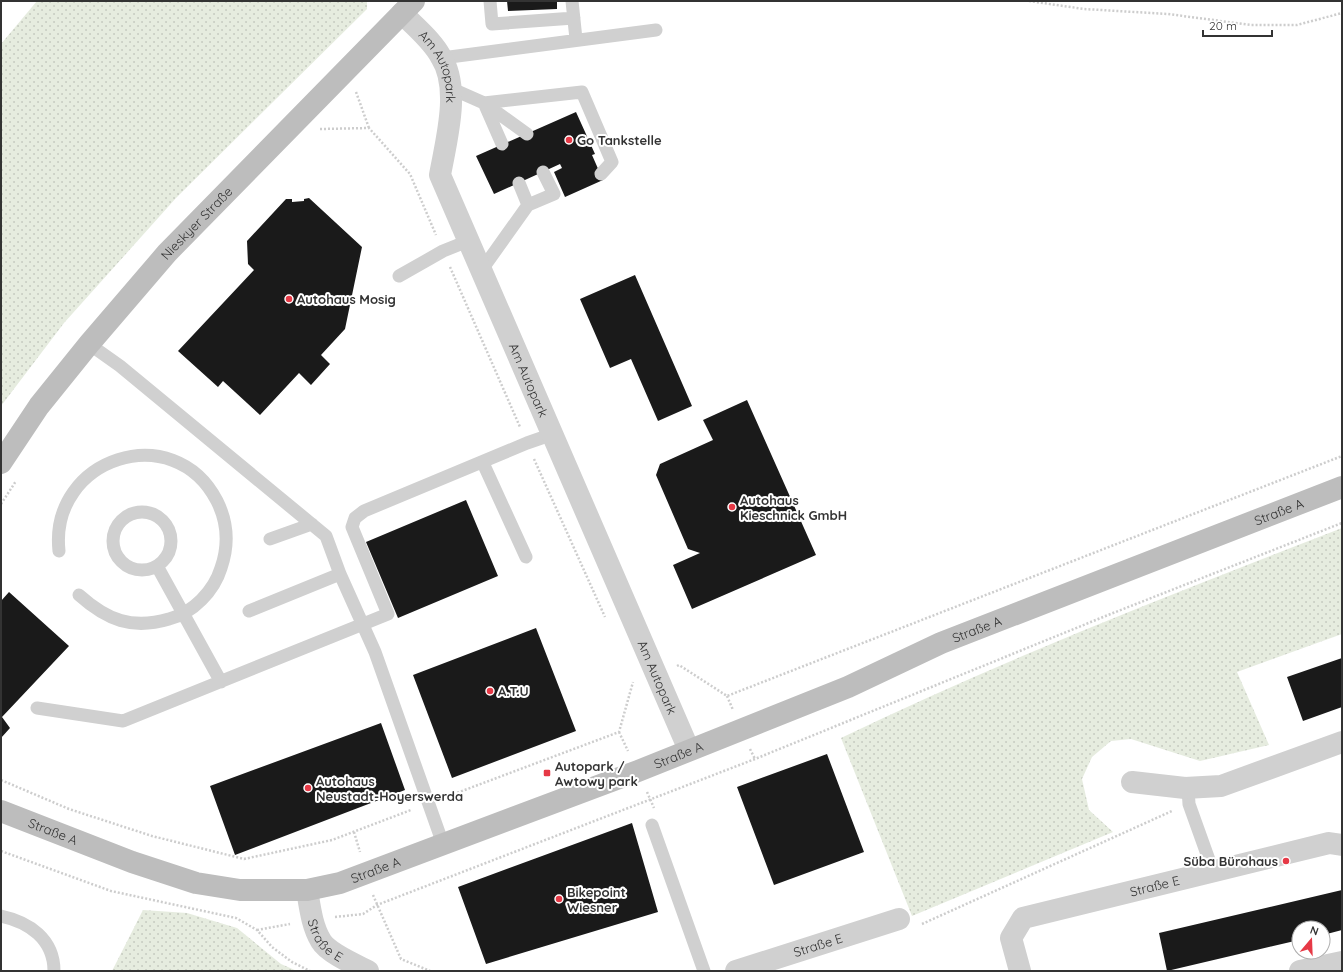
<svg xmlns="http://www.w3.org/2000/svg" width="1343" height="972" font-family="Quicksand,sans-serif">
	<defs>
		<pattern id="grass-dots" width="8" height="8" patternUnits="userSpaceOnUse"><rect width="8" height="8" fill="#e6ecdf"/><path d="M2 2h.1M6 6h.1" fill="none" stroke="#c6cbc0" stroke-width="1.8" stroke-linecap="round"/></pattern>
	</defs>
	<rect width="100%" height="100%" fill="#fff"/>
	<path fill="url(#grass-dots)" d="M 37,1 L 367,1 L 367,9 L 176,198 L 64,323 L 1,406 L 1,44 Z
		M 1342,528 L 1342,634 L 1237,672 L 1269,745 L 1200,761 L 1131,739 L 1111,741 L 1092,757 L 1082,779 L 1089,810 L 1113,832 L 912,916 L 841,738 C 1004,659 1173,594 1342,528 Z
		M 143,910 L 187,913 L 237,928 L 281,964 L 297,971 L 112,971 Z"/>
	<path fill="#1a1a1a" d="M 507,1 L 557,1 L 557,9 L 508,11 Z
		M 576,112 L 595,154 L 592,155 L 603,180 L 565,197 L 554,172 L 562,168 L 560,164 L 494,194 L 476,156 Z
		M 309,198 L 362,247 L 345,329 L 321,355 L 330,364 L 311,385 L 299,373 L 260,415 L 223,381 L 218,387 L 178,351 L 254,270 L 248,264 L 247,241 L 286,199 L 292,199 L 292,202 L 304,201 L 304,199 Z
		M 635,275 L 692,406 L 658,421 L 631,359 L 610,368 L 580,299 Z
		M 747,400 L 816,555 L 692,609 L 673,565 L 700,553 L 688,549 L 656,475 L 660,464 L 713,440 L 703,420 Z
		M 466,500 L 498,576 L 398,618 L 366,542 Z
		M 9,592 L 69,646 L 2,717 L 10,728 L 1,738 L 1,601 Z
		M 536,628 L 576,731 L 452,778 L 413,675 Z
		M 1342,658 L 1342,707 L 1303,721 L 1287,677 Z
		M 381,723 L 405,790 L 235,855 L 210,786 Z
		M 827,754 L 864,852 L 774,885 L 737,787 Z
		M 632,823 L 658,912 L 486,964 L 458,887 Z
		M 1342,890 L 1342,930 L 1323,935 L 1323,928 L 1299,928 L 1299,940 L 1167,971 L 1159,933 Z"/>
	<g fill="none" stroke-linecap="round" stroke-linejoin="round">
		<path stroke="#cdcdcd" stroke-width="2.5" stroke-dasharray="2 2" stroke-linecap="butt" d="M 1029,1 L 1084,9 L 1168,14 L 1251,25 L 1297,25 L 1342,13
			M 356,92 L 369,128
			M 320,129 L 369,128 L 410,174 L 436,235
			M 450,267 L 520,427
			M 534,459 L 605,617
			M 1,504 L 16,481
			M 677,666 L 679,665 L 727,696 L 1342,456
			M 727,696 L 733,710
			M 619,732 L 628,751
			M 750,749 L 755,759
			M 1,780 L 69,809 L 152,836 L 244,859 L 332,840 L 411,810
			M 647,792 L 654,808
			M 446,797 L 619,732 L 633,682
			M 354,832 L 360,852
			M 1,851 L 111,891 L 236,918 L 257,930 L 272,947 L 292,962 L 310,971
			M 373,895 L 401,959 L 430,971
			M 335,917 L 363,914 L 377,905 L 755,759 L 1108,615 L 1342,523
			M 922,924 L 1172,811
			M 257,930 L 290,924"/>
		<path stroke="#d0d0d0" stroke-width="13" d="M 490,1 L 492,24 L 574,18
			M 572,1 L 576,39
			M 442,58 L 656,30
			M 450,88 L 484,103 L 502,144
			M 484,103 L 582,92 L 612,162 L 601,174
			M 484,103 L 527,134
			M 528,205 L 554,194 L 543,172
			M 481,271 L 528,205 L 519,183
			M 399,276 L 443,251 L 468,241
			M 89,344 L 120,366 L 326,536 L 340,574 L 375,652 L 443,844
			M 483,463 L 526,557
			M113 541a29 29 0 1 1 58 0a29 29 0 1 1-58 0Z
			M 270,539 L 312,524
			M 59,551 C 49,458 174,417 217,501 C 228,523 229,545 221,568 C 214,591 193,613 169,619 C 132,630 107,620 79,595
			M 157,566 L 221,682
			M 249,611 L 340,574
			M 37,708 L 123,721 L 388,614 L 352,527 L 355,518 L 364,511 L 527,443 L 553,434
			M 1188,788 L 1189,804 L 1213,871
			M 652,825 L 704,971
			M 1,916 C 29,922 54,939 54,971"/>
		<g stroke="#d0d0d0" stroke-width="22">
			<path id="s1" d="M 402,13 C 415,27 432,40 441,57 C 461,88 446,141 440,175 L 689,750"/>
			<path d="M 1132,782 L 1185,788 L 1221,786 L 1342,742"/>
			<path id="s2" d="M 307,890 C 310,908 312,926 321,941 C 328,953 356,965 368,971"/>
			<path id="s3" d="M 736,971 L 899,919"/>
			<path id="s4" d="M 1020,971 L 1011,938 L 1023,918 L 1329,843 L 1342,845"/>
			<path d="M 1300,971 L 1342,962"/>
		</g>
		<g stroke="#bdbdbd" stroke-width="22">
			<path id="s5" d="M 1,463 L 39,406 L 89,344 L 167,253 L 414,1"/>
			<path id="s6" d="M 1,811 L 132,862 L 196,883 L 240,890 L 307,890 L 340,883 L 638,771 L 848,687 L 941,643 L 1342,487"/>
		</g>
	</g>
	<g fill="#e63946" stroke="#fff" stroke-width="1.5">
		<circle cx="569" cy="140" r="4"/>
		<circle cx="289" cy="299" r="4"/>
		<circle cx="732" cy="507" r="4"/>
		<circle cx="490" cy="691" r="4"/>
		<rect x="543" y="769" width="8" height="8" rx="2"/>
		<circle cx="308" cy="788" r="4"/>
		<circle cx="1286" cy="861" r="4"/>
		<circle cx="559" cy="899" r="4"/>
	</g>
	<g text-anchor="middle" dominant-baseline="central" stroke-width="4" stroke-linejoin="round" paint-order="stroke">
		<g font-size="13" fill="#333" stroke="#fff">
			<text stroke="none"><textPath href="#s1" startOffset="67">Am Autopark</textPath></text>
			<text stroke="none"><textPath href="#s5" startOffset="310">Nieskyer Straße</textPath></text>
			<text stroke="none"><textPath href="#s1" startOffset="403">Am Autopark</textPath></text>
			<text stroke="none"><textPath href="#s6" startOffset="1363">Straße A</textPath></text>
			<text stroke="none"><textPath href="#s6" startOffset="1039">Straße A</textPath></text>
			<text stroke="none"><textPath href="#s1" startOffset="727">Am Autopark</textPath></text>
			<text stroke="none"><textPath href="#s6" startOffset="715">Straße A</textPath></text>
			<text stroke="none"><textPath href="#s6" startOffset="56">Straße A</textPath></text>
			<text stroke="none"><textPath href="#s6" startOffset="391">Straße A</textPath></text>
			<text stroke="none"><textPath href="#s4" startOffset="193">Straße E</textPath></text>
			<text stroke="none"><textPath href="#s2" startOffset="55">Straße E</textPath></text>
			<text stroke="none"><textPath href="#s3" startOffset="86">Straße E</textPath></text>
		</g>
		<g font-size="13" font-weight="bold" fill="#333" stroke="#fff" text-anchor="start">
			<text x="577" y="140">Go Tankstelle</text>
			<text x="297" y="299">Autohaus Mosig</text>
			<text x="740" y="500">Autohaus<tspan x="740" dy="15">Kieschnick GmbH</tspan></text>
			<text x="498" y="691">A.T.U</text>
			<text x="555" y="766">Autopark /<tspan x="555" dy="15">Awtowy park</tspan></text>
			<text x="316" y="781">Autohaus<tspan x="316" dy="15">Neustadt-Hoyerswerda</tspan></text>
			<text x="1278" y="861" text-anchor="end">Süba Bürohaus</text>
			<text x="567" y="892">Bikepoint<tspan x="567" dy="15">Wiesner</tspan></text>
		</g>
	</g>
	<rect width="1343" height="972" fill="none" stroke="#333333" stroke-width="4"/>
	<g transform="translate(1311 940) rotate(19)"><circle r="19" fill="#ffffff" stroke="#adadad"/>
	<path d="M0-3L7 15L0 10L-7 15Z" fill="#e63946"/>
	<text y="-6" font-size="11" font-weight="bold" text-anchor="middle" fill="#333333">N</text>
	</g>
	<path d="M1203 30v6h69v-6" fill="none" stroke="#333333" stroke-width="2"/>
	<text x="1209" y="30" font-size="12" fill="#333333" stroke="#ffffff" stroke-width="3" paint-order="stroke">20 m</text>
</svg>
